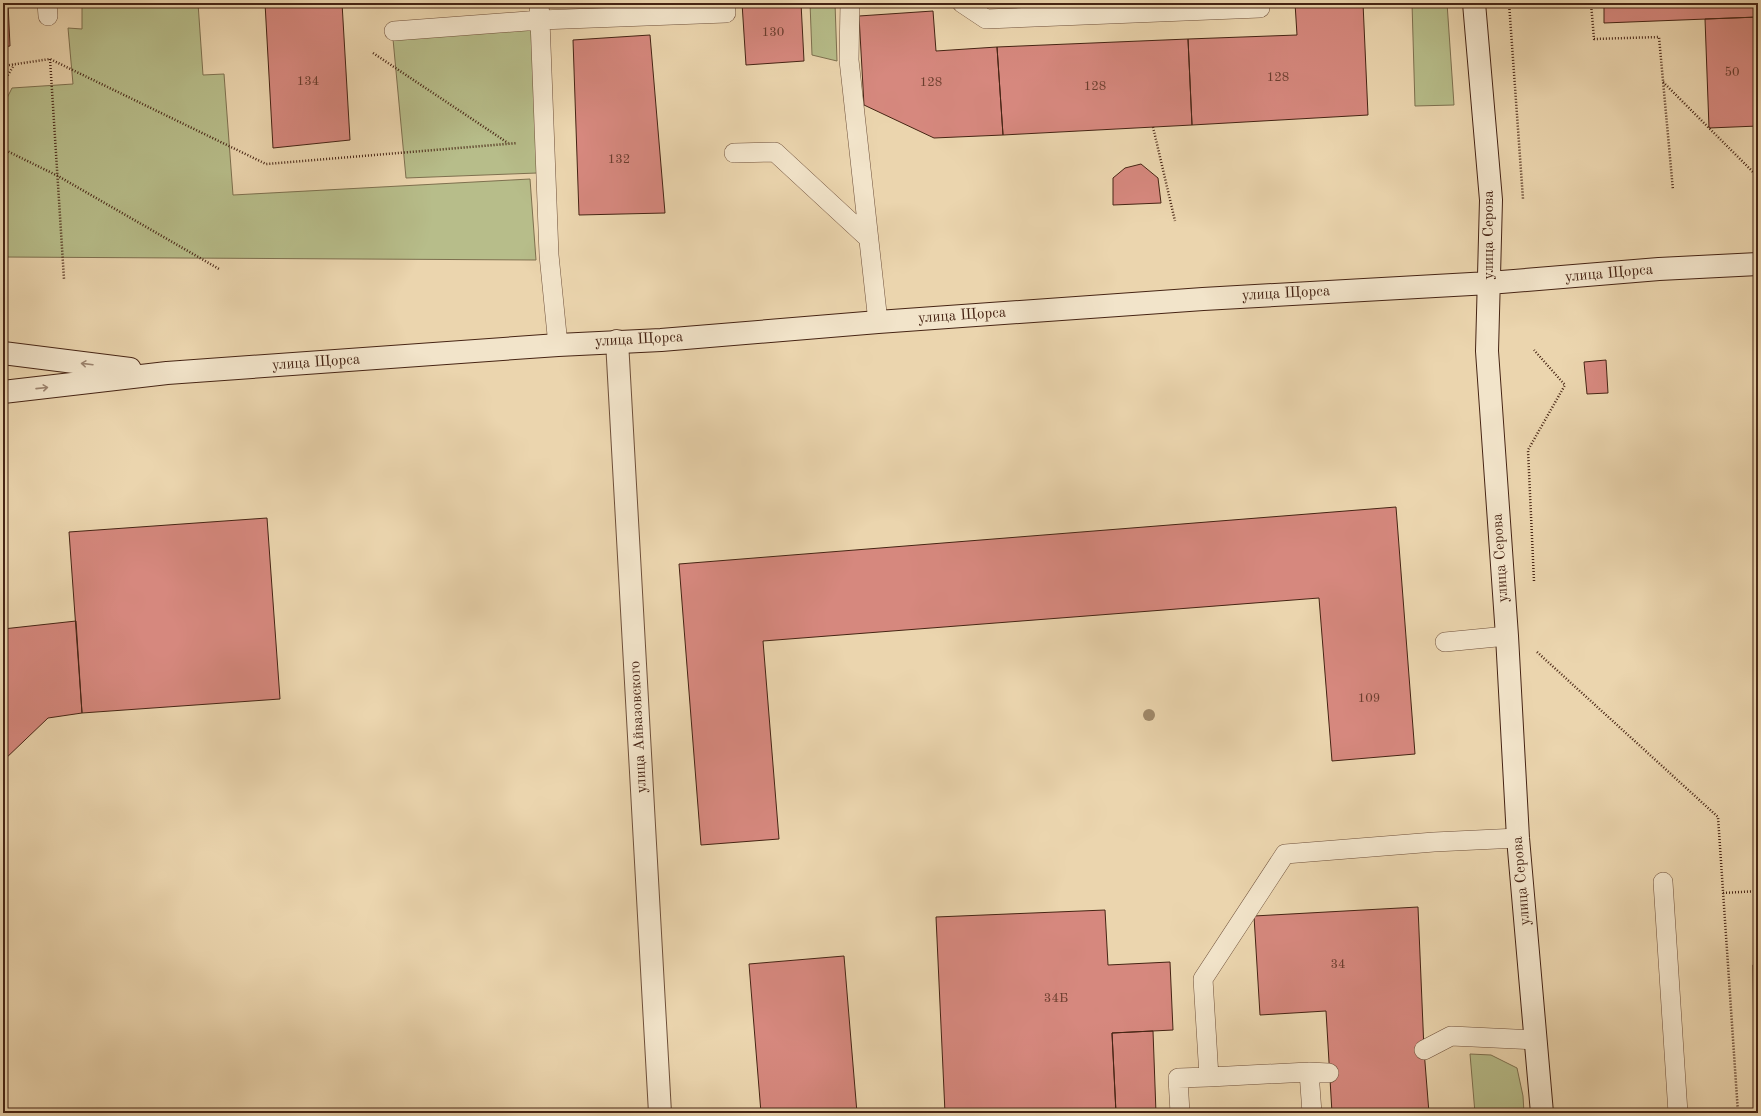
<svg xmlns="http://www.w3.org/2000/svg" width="1761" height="1116" font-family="'Old Standard TT',serif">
	<rect width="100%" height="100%" fill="#ebd5ae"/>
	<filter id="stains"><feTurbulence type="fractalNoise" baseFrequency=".005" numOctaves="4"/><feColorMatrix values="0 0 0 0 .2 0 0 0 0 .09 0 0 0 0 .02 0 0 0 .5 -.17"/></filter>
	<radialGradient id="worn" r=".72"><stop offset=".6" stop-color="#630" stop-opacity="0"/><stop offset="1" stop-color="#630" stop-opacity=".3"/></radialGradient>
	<path fill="#b7bd8a" stroke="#7e704f" d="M 82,3 L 198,3 L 203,75 L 224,74 L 233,195 L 530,179 L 536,260 L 3,257 L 3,106 L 12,88 L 73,84 L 68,28 L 82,29 Z
		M 810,3 L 835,3 L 837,61 L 812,55 Z
		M 1412,3 L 1447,3 L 1454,105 L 1415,106 Z
		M 532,27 L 537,173 L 406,178 L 393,39 Z
		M 1470,1054 L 1491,1055 L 1517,1068 L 1523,1096 L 1524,1113 L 1475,1113 Z"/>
	<path fill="#d6887e" stroke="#462414" d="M 3,3 L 8,3 L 10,46 L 3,47 Z
		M 265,3 L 342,3 L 350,140 L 273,148 Z
		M 742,3 L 801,3 L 804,61 L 746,65 Z
		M 1295,3 L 1363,3 L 1368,115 L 1192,125 L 1188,39 L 1297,35 Z
		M 1604,3 L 1758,3 L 1758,17 L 1604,23 Z
		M 933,11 L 936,51 L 997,47 L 1003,135 L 934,138 L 864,105 L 859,16 Z
		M 1758,17 L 1758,126 L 1709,128 L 1705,19 Z
		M 650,35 L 665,213 L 579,215 L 573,40 Z
		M 1188,39 L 1192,125 L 1003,135 L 997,47 Z
		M 1141,164 L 1158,178 L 1161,203 L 1113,205 L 1113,178 L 1125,168 Z
		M 1606,360 L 1608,393 L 1587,394 L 1584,362 Z
		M 1396,507 L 1415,754 L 1332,761 L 1319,598 L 763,641 L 779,839 L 701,845 L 679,564 Z
		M 267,518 L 280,699 L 82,713 L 69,532 Z
		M 76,621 L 82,713 L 48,718 L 3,761 L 3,629 Z
		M 3,874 L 5,894 L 3,895 Z
		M 1418,907 L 1424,1050 L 1429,1113 L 1332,1113 L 1326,1011 L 1260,1015 L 1254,916 Z
		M 1105,910 L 1108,965 L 1170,962 L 1173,1030 L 1112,1033 L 1116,1113 L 945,1113 L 936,917 Z
		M 844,956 L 857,1113 L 761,1113 L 749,964 Z
		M 1758,959 L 1758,1051 L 1754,1052 L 1753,965 Z
		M 1153,1031 L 1156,1113 L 1116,1113 L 1112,1033 Z"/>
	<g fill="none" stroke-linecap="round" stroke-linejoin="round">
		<defs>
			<path id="lane" d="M 47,3 L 48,16
				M 850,3 L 849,60 L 878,322
				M 962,3 L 986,19 L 1260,8 L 1260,3
				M 394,31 L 540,20 L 539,3
				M 734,153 L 775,152 L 868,238
				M 558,345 L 549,255 L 540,20 L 726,13 L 725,3
				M 1445,642 L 1507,636
				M 1663,882 L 1678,1113
				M 1424,1050 L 1451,1036 L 1535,1040
				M 1209,1077 L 1309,1072
				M 1180,1113 L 1178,1078 L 1209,1077 L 1203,979 L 1285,854 L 1434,842 L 1518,838
				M 1312,1113 L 1309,1072 L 1329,1073"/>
			<path id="street" d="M 617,341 L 660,1113"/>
			<path id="secondary" d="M 1474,3 L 1491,200 L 1487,351 L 1507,636 L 1518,838 L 1542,1113
				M 3,353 L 130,369
				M 3,392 L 167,373 L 558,345 L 661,340 L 878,322 L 1203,299 L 1489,283 L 1659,269 L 1758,264"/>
		</defs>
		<use href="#lane" stroke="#6f503a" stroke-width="20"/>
		<use href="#street" stroke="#6f503a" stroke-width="24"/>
		<use href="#secondary" stroke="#462414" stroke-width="24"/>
		<path stroke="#462414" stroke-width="2.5" stroke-dasharray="1 2" stroke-linecap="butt" d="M 1509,3 L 1523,199
			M 1591,3 L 1594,39 L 1659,37 L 1673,190
			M 373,53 L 508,143
			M 50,59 L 64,279
			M 3,66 L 50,59 L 266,164 L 517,143
			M 1663,82 L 1758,177
			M 3,83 L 14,65
			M 1153,127 L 1175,221
			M 3,149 L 58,176 L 219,269
			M 1534,581 L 1528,450 L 1565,385 L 1534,350
			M 1537,652 L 1718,817 L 1738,1113
			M 1723,893 L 1758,891"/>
		<use href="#lane" stroke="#f2e4ca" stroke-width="19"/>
		<use href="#street" stroke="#f2e4ca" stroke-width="22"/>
		<use href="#secondary" stroke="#f2e4ca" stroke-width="22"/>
	</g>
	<circle fill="#a0896a" cx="1149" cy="715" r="6"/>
	<defs><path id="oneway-shaft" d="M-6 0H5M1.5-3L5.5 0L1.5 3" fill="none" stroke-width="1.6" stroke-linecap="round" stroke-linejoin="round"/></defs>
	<g stroke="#9c846f">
		<use href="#oneway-shaft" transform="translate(87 364) rotate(-173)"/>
		<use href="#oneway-shaft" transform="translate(42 388) rotate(-6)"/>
	</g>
	<g text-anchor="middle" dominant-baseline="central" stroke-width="3" stroke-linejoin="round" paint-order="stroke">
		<g font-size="13" fill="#6a3d2e">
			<text x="773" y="32">130</text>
			<text x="1732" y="72">50</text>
			<text x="1278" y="77">128</text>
			<text x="308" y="81">134</text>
			<text x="931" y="82">128</text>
			<text x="1095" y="86">128</text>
			<text x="619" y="159">132</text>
			<text x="1369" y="698">109</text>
			<text x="1338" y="964">34</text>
			<text x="1056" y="998">34Б</text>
		</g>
		<g font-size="15" fill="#462414" stroke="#f2e4ca">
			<text transform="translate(1489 235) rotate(-90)">улица Серова</text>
			<text transform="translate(1609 274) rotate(-5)">улица Щорса</text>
			<text transform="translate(1286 294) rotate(-3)">улица Щорса</text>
			<text transform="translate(962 316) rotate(-4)">улица Щорса</text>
			<text transform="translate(639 340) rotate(-3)">улица Щорса</text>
			<text transform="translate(316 363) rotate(-4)">улица Щорса</text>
			<text transform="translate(1501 558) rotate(-94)">улица Серова</text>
			<text transform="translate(639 727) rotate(-93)">улица Айвазовского</text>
			<text transform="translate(1522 881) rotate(-95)">улица Серова</text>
		</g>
	</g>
	<rect width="1761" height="1116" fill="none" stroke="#ebd5ae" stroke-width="16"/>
	<rect x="4" y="4" width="1753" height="1108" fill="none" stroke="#462414" stroke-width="2"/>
	<rect x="8" y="8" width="1745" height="1100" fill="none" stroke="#462414"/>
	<rect width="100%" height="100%" filter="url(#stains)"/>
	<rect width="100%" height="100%" fill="url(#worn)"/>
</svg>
